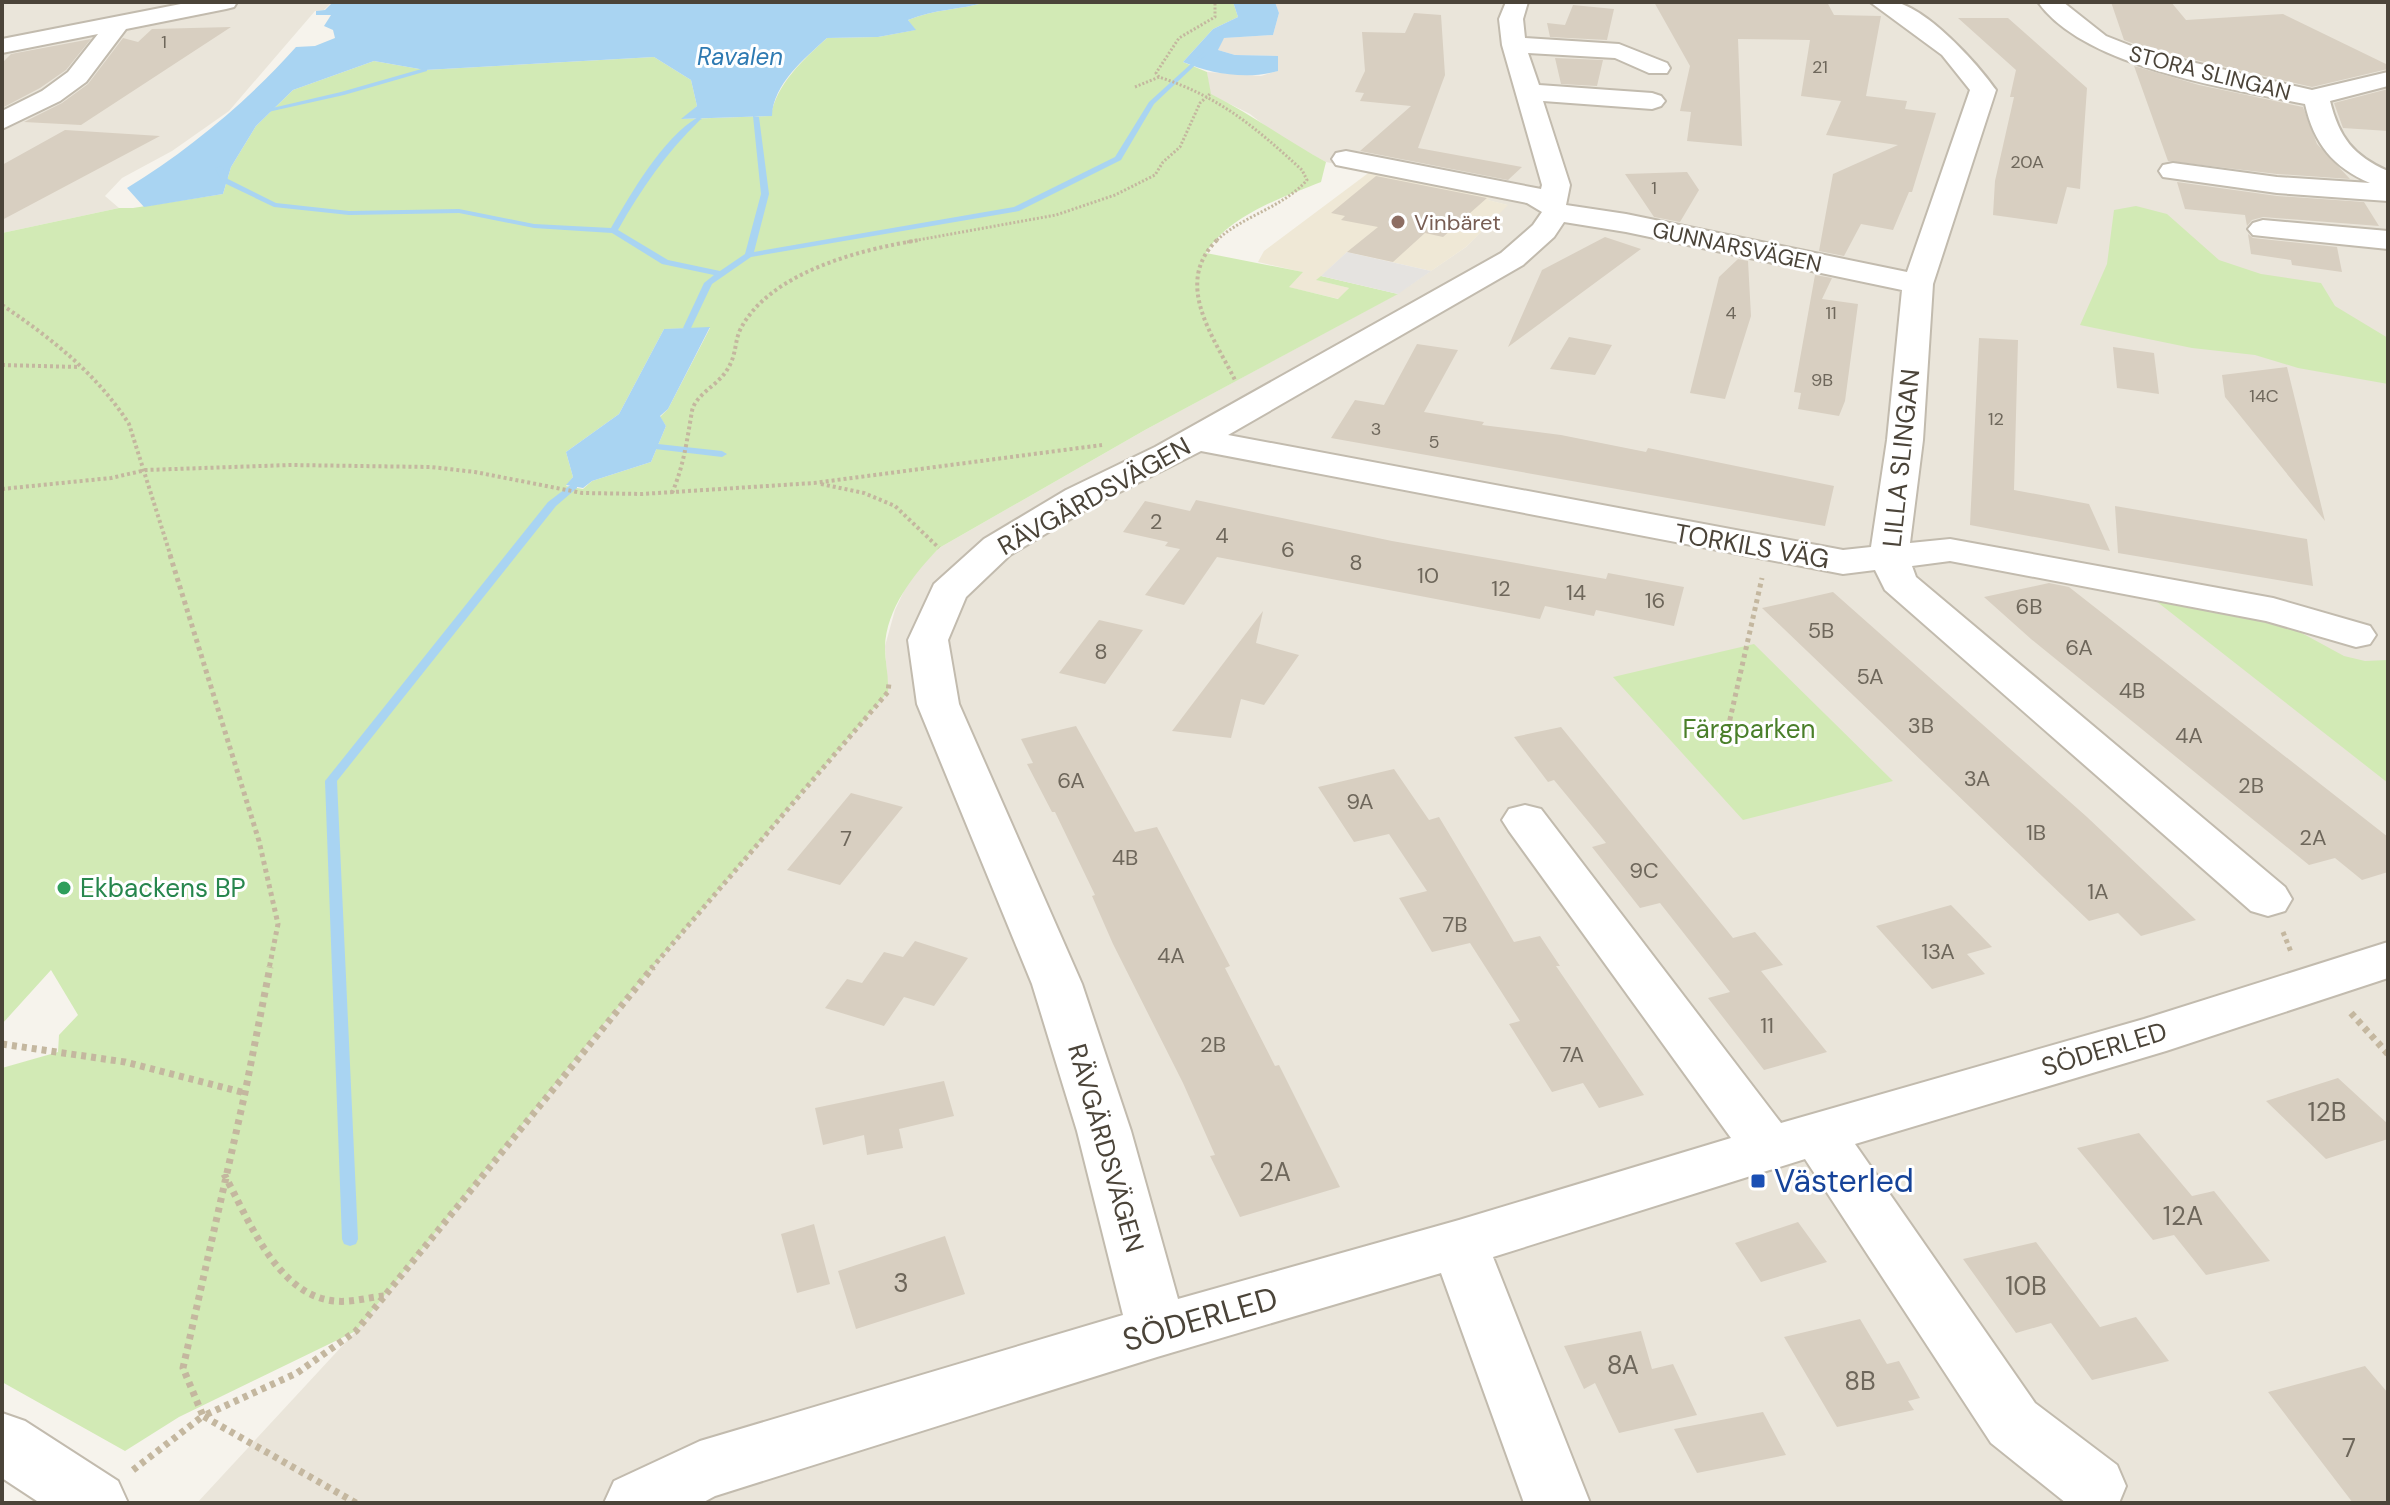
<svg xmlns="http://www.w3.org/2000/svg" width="2390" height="1505" font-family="'DM Sans',sans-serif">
	<rect width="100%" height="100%" fill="#f6f3ec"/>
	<path fill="#eae5da" d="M 2,2 L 332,2 L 324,10 L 315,11 L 229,111 L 172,151 L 122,178 L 105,196 L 119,208 L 2,233 Z
		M 1275,2 L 2388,2 L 2388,1503 L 197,1503 L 356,1331 L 597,1032 L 888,692 L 885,646 L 895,610 L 911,576 L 939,548 L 1145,430 L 1397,294 L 1466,247 L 1507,205 L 1487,200 L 1492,196 L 1326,162 L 1278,136 L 1250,114 L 1210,94 L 1207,72 L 1261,76 L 1277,71 L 1278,56 L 1235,55 L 1218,50 L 1223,38 L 1273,35 L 1279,13 Z"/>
	<path fill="#efe8d6" d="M 1371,171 L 1493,195 L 1488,200 L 1508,205 L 1466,247 L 1431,271 L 1347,252 L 1317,280 L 1349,288 L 1339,299 L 1288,287 L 1302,272 L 1258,262 L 1264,251 Z"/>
	<path fill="#d2eab5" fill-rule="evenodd" d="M 987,2 L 1233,2 L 1238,17 L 1213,29 L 1183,62 L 1207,72 L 1211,94 C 1251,114 1287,141 1326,162 L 1321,182 C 1283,197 1228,216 1206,253 L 1303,272 L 1289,287 L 1338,299 L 1349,288 L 1316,280 L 1321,276 L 1398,294 L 1145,430 L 939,548 C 914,574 886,609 885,647 C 885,662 889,677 888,692 L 597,1032 L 356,1331 L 179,1417 L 125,1451 L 2,1382 L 2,1068 L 58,1052 L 59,1035 L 78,1015 L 51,970 L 2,1024 L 2,233 L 119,208 L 133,208 L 223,194 L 231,167 L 256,126 L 293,90 L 374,61 L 425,70 L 654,57 L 691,80 L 697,106 L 683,119 L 771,116 C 776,84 804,59 827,38 L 878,37 L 915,30 L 908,20 C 934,9 960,10 987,2 ZM 710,328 L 668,409 L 660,417 L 666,426 L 651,462 L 592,481 L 583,489 L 566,486 L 573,477 L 566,452 L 619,414 L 664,329 Z
		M 2136,206 L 2167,214 L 2219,260 L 2261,274 L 2321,283 L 2335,306 L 2388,338 L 2388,384 L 2298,368 L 2255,355 L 2192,348 L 2080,325 L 2107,264 L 2114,210 Z
		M 2142,590 L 2285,624 L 2344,656 L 2365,661 L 2388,660 L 2388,783 Z
		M 1754,644 L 1893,781 L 1743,820 L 1613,677 Z"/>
	<path fill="#e5e3e0" d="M 1347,252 L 1431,271 L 1398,294 L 1321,276 Z"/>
	<path fill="#a9d4f2" d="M 333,2 L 987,2 C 960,10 934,9 908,20 L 916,30 L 878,37 L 827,38 C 805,58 773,84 772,116 L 681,119 L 697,106 L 691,80 L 654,57 L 425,70 L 374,61 L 293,90 L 256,126 L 231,167 L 223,194 L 144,207 L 127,188 C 189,150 248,101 296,47 L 315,46 L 335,38 L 333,30 L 324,26 L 331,15 L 316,15 L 316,11 L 325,10 Z
		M 1233,2 L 1275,2 L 1279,13 L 1273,35 L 1224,38 L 1218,50 L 1235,55 L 1278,56 L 1278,71 C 1246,80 1212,74 1183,62 L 1213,29 L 1238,17 Z
		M 710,327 L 668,409 L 660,416 L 666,426 L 651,462 L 592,481 L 583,488 L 566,485 L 573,477 L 566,452 L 619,414 L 664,329 Z"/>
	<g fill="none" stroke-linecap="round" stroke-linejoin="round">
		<path fill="#a9d4f2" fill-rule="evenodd" d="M 1204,52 L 1207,54 L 1206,55 L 1154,104 L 1121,160 L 1019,211 L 751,257 L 712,284 L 691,328 L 687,331 L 683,328 L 704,283 L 714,275 L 662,264 L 612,233 L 534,228 L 459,213 L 349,215 L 274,207 L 222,182 L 215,168 L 222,166 L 228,179 L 276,203 L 349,211 L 459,209 L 534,224 L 611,228 C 632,192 662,139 698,117 L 702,119 L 700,120 C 666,153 641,189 618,230 L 668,260 L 720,271 L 745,254 L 761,194 L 753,116 L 759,117 L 769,194 L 754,252 L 1014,207 L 1115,157 L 1149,102 Z
			M 425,68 L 427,69 L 427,71 L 344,95 L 259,114 L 255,112 L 341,92 Z
			M 658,444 L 722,451 L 727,454 L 722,457 L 655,449 L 655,445 Z
			M 573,483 L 577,484 L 577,488 L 556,506 L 337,781 L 358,1239 L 356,1244 L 350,1246 L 344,1244 L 342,1239 L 325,781 L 548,502 Z"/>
	</g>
	<path fill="#d8cfc1" d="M 1654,2 L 1827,2 L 1834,15 L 1881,16 L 1866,96 L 1907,101 L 1905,109 L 1936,113 L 1912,192 L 1909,192 L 1893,230 L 1861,224 L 1844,256 L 1819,251 L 1833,174 L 1898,145 L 1826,135 L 1841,101 L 1801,96 L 1810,40 L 1738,39 L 1742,146 L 1687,141 L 1691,112 L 1680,111 L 1690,66 Z
		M 2111,2 L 2171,2 L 2186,20 L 2283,14 L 2388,65 L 2388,69 L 2312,87 L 2145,48 L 2124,40 Z
		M 1573,5 L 1614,9 L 1607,40 L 1550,37 L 1547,23 L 1565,25 Z
		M 1414,13 L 1441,15 L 1445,75 L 1418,148 L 1522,167 L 1508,180 L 1360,151 L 1411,106 L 1360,101 L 1364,93 L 1355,92 L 1365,71 L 1362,32 L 1405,33 Z
		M 1958,18 L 2008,18 L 2087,88 L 2080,189 L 2067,187 L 2057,224 L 1993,215 L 1995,181 L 2014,97 L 2010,97 L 2016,70 Z
		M 231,27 L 81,125 L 24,122 L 62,103 L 88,84 L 123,38 L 138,42 L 152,29 Z
		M 91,39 L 66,70 L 40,88 L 2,108 L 2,63 L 11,54 Z
		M 1555,58 L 1603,60 L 1597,86 L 1561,84 Z
		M 2134,66 L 2199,85 L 2303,107 L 2317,144 L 2350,179 L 2277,174 L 2168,161 Z
		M 2388,89 L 2388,131 L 2343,128 L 2334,103 Z
		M 65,130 L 160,136 L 2,220 L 2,165 Z
		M 1687,172 L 1699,190 L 1680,222 L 1654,217 L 1625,174 Z
		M 1376,176 L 1487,198 L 1443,237 L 1425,233 L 1393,262 L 1347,252 L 1378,227 L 1341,220 L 1345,216 L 1331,213 Z
		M 2177,182 L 2277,196 L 2364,202 L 2379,226 L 2263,217 L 2252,220 L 2247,226 L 2245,215 L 2185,209 Z
		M 2248,234 L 2253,238 L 2337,247 L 2342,272 L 2292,265 L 2291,260 L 2251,254 Z
		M 1605,237 L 1641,249 L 1508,347 L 1542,270 Z
		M 1738,259 L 1748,261 L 1751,316 L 1725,399 L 1690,393 L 1719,277 Z
		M 1815,275 L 1832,278 L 1822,299 L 1858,304 L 1845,401 L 1839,416 L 1798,409 L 1801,393 L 1794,392 Z
		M 1569,337 L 1612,345 L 1595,375 L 1550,369 Z
		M 1979,338 L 2018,340 L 2014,490 L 2089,504 L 2110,551 L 1970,525 Z
		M 1417,344 L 1458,350 L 1424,412 L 1484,422 L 1482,425 L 1561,435 L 1646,452 L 1648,448 L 1834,486 L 1825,526 L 1331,438 L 1355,400 L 1384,405 Z
		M 2113,347 L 2154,353 L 2159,394 L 2117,388 Z
		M 2287,367 L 2325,521 L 2225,397 L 2222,375 Z
		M 1196,500 L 1392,541 L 1606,579 L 1608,573 L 1684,587 L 1674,626 L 1596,610 L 1594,616 L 1545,606 L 1540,619 L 1217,557 L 1184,605 L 1145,595 L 1180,549 L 1165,546 L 1168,542 L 1123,532 L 1145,501 L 1190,511 Z
		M 2115,506 L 2307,539 L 2313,586 L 2118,553 Z
		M 2049,583 L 2069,587 L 2388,837 L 2388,872 L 2362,880 L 2335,858 L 2309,865 L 2031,639 L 1984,597 Z
		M 1833,592 L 2087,817 L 2196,920 L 2141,936 L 2118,913 L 2089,921 L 1762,608 Z
		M 1263,611 L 1256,643 L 1299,655 L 1264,705 L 1241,699 L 1231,738 L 1172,731 Z
		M 1099,620 L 1143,630 L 1105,684 L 1059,673 Z
		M 1076,726 L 1135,832 L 1157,827 L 1230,966 L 1225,968 L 1275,1066 L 1279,1065 L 1340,1187 L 1240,1217 L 1210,1156 L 1215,1155 L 1183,1083 L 1113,944 L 1092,896 L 1095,895 L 1055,812 L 1052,812 L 1027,764 L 1033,763 L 1021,739 Z
		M 1561,727 L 1733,938 L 1755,932 L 1783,965 L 1761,971 L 1827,1052 L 1764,1070 L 1708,998 L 1730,992 L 1660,903 L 1640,908 L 1592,847 L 1606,843 L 1554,780 L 1548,782 L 1514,737 Z
		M 1394,769 L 1429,820 L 1439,817 L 1514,942 L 1540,936 L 1560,966 L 1556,966 L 1644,1095 L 1599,1108 L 1583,1083 L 1552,1092 L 1509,1024 L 1520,1021 L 1470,943 L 1432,952 L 1399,898 L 1427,891 L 1389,834 L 1354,842 L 1318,787 Z
		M 851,793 L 903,807 L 840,885 L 787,870 Z
		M 1951,905 L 1992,947 L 1967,954 L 1985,974 L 1932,989 L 1876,926 Z
		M 915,941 L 968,958 L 934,1006 L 904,997 L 884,1026 L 825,1008 L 847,979 L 862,983 L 884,952 L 903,957 Z
		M 2338,1078 L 2388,1124 L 2388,1139 L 2326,1159 L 2266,1101 Z
		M 944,1081 L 954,1116 L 899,1129 L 903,1148 L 867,1155 L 864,1135 L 823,1145 L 815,1108 Z
		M 2139,1133 L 2192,1196 L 2214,1191 L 2270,1261 L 2206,1275 L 2174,1235 L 2153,1240 L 2077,1148 Z
		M 1798,1222 L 1827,1262 L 1761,1282 L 1735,1243 Z
		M 814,1224 L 830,1284 L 797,1293 L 781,1234 Z
		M 945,1236 L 965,1294 L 856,1329 L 838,1271 Z
		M 2036,1242 L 2100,1327 L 2136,1317 L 2169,1361 L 2092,1380 L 2051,1323 L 2016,1333 L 1963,1259 Z
		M 1860,1319 L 1887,1364 L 1899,1361 L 1920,1398 L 1908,1401 L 1914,1410 L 1837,1427 L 1784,1337 Z
		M 1641,1331 L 1652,1369 L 1673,1364 L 1697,1415 L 1619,1433 L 1595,1383 L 1584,1389 L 1564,1346 Z
		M 2365,1366 L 2388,1393 L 2388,1503 L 2353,1503 L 2268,1392 Z
		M 1763,1412 L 1786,1455 L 1697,1473 L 1674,1429 Z"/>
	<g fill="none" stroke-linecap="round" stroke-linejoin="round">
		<defs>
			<path id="minor" d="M 191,2 L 237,2 L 234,7 L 226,9 L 126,29 L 86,82 L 60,101 L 2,129 L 2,111 L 42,91 L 68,72 L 98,34 L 2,53 L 2,39 Z
				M 1506,2 L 1528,2 L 1523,19 L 1525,38 L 1619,44 L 1667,63 L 1670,68 L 1667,73 L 1649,73 L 1615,58 L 1528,53 L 1539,85 L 1652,93 L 1661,96 L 1665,101 L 1661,106 L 1652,109 L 1543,101 L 1570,185 L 1566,205 L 1626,214 L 1907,272 L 1970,90 L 1942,55 L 1870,2 C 1878,2 1888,0 1895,2 C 1928,9 1977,63 1996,90 L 1933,284 L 1923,440 L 1910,543 L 1950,539 L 2273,598 L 2370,626 L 2376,635 L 2370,644 L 2356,647 L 2266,621 L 1950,561 L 1912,566 L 1916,577 L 2285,887 L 2292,899 L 2285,911 L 2268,916 L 2251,911 L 1885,590 L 1875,570 L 1843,574 L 1201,451 L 1092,506 L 1010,555 L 966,597 L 948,640 L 959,704 L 1082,984 L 1131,1131 L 1178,1299 L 1459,1220 L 1731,1138 L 1509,831 L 1502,820 L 1509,809 L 1525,805 L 1541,809 L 1781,1123 L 2144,1019 L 2388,942 L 2388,978 L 2166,1051 L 1855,1144 L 2035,1403 L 2117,1465 L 2126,1486 L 2119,1503 L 2066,1503 L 1991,1443 L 1805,1159 L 1493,1257 L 1590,1503 L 1524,1503 L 1441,1273 L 1157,1357 L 715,1496 L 702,1503 L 604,1503 L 614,1481 L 700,1441 L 1123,1315 L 1077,1131 L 1032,984 L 917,704 L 908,640 L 934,584 L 984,539 L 1066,490 L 1155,447 L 1501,253 L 1533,225 L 1542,212 L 1527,203 L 1346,167 L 1336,165 L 1332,159 L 1336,153 L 1346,151 L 1541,189 L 1542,185 L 1502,45 L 1499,19 ZM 1564,222 L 1626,232 L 1902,290 L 1887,440 L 1871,547 L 1843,550 L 1228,435 L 1523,265 L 1554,237 Z
				M 2038,2 L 2063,2 L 2106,36 L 2144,51 L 2312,90 L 2388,72 L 2388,86 L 2330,101 C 2339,137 2353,156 2388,171 L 2388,201 L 2277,193 L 2163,177 L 2159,171 L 2163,165 L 2173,163 L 2277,177 L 2370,183 C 2333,167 2314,144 2305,104 C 2229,88 2085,68 2038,2 Z
				M 2263,220 L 2388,231 L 2388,249 L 2253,235 L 2248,229 L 2253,223 Z
				M 2,1413 L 25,1421 L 118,1481 L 128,1503 L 40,1503 L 2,1478 Z"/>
		</defs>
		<use href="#minor" stroke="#c2bbae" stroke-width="4"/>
		<path stroke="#c4b79f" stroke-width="3" stroke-dasharray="2 2" stroke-linecap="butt" d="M 1159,77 L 1156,73 L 1179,38 L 1215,17 L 1215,2
			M 1135,87 L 1159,77 C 1220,97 1255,127 1302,170 L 1307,180 C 1283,208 1241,216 1215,242
			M 907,242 L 1056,215 L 1115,195 L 1155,175 L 1163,162 L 1180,147 L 1200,103 L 1210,94"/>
		<path stroke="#c4b79f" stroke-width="4" stroke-dasharray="3 3" stroke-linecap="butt" d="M 1217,240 C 1173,283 1213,336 1235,380
			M 2,305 C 51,338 97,374 129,424 L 171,557
			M 2,365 L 79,367
			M 821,484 L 864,493 L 895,506 L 939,548
			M 2,489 L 111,478 L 146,470 L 290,465 L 431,467 L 475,472 L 582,493 L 642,494 L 814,483 L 1102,445
			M 672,493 C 684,465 687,440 692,411 C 695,395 718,385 727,370 C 737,354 734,344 740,330 C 769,272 862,249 920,240"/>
		<path stroke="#c4b79f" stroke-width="5" stroke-dasharray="4 4" stroke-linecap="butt" d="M 170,555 L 259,841 L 278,924 L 269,969
			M 1728,728 L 1762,578
			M 2283,932 L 2291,952
			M 651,969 L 888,692 L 889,683"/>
		<path stroke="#c4b79f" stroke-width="7" stroke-dasharray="5 5" stroke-linecap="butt" d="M 2351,1013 L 2388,1054
			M 2,1044 L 125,1062 L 245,1093
			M 224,1174 C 248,1218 277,1296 335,1301 C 351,1303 369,1297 385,1296
			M 133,1470 L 203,1416 L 183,1368 L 245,1093 L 270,967
			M 356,1503 L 203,1416 L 297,1373 L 356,1331 L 653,967"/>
		<use href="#minor" fill="#fff" fill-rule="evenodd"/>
	</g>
	<circle fill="#8d6e63" stroke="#fff" stroke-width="3" cx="1398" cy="222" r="8"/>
	<circle fill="#2e9e5b" stroke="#fff" stroke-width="3" cx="64" cy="888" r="8"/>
	<rect fill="#1a4fb4" stroke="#fff" stroke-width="3" x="1750" y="1173" width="16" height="16" rx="4"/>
	<g text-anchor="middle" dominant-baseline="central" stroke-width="6" stroke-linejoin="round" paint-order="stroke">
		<g font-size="18" fill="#6e675b">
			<text x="164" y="42">1</text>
			<text x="1820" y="67">21</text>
			<text x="2027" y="162">20A</text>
			<text x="1654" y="188">1</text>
			<text x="1731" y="313">4</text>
			<text x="1831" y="313">11</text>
			<text x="1822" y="380">9B</text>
			<text x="2264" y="396">14C</text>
			<text x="1996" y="419">12</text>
			<text x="1376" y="429">3</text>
			<text x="1434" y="442">5</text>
		</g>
		<g font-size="22" fill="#4b4439" stroke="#fff">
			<text transform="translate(2210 73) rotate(14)">STORA SLINGAN</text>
			<text transform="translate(1737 247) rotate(12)">GUNNARSVÄGEN</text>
		</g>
		<g font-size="22" fill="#785e54" stroke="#fff" text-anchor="start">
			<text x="1414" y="222">Vinbäret</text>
		</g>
		<g font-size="22" fill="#6e675b">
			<text x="1156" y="521">2</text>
			<text x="1222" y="535">4</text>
			<text x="1288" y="549">6</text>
			<text x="1356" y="562">8</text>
			<text x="1428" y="575">10</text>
			<text x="1501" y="588">12</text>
			<text x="1576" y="592">14</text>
			<text x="1655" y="600">16</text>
			<text x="2029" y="606">6B</text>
			<text x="1821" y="630">5B</text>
			<text x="2079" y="647">6A</text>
			<text x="1101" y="651">8</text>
			<text x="1870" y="676">5A</text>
			<text x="2132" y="690">4B</text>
			<text x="1921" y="725">3B</text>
			<text x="2189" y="735">4A</text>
			<text x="1977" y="778">3A</text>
			<text x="1071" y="780">6A</text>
			<text x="2251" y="785">2B</text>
			<text x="1360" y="801">9A</text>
			<text x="2036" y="832">1B</text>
			<text x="2313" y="837">2A</text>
			<text x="846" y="838">7</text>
			<text x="1125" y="857">4B</text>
			<text x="1644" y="870">9C</text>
			<text x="2098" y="891">1A</text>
			<text x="1455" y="924">7B</text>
			<text x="1938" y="951">13A</text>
			<text x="1171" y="955">4A</text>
			<text x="1767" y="1025">11</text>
			<text x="1213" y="1044">2B</text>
			<text x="1572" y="1054">7A</text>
		</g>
		<g font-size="24" font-style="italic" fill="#2e7ab2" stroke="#fff">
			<text x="740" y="56">Ravalen</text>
		</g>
		<g font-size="26" fill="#4b4439" stroke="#fff">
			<text transform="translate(1901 458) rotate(-84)">LILLA SLINGAN</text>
			<text transform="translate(1094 496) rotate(-29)">RÄVGÄRDSVÄGEN</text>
			<text transform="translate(1752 546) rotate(10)">TORKILS VÄG</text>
			<text transform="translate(2104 1049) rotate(-17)">SÖDERLED</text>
			<text transform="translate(1106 1148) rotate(74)">RÄVGÄRDSVÄGEN</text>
		</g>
		<g font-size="26" fill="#4a7f2a" stroke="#fff">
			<text x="1749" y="729">Färgparken</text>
		</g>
		<g font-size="26" fill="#27864d" stroke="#fff" text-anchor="start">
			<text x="80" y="888">Ekbackens BP</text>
		</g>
		<g font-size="26" fill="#6e675b">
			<text x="2327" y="1112">12B</text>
			<text x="1275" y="1172">2A</text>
			<text x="2183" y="1216">12A</text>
			<text x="901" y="1283">3</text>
			<text x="2026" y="1286">10B</text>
			<text x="1623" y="1365">8A</text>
			<text x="1860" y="1381">8B</text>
			<text x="2349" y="1448">7</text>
		</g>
		<g font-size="32" fill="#164399" stroke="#fff" text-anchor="start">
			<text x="1774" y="1181">Västerled</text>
		</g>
		<g font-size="32" fill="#4b4439" stroke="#fff">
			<text transform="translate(1200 1319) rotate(-16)">SÖDERLED</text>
		</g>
	</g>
	<rect width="2390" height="1505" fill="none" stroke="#4b4439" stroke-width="8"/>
</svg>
